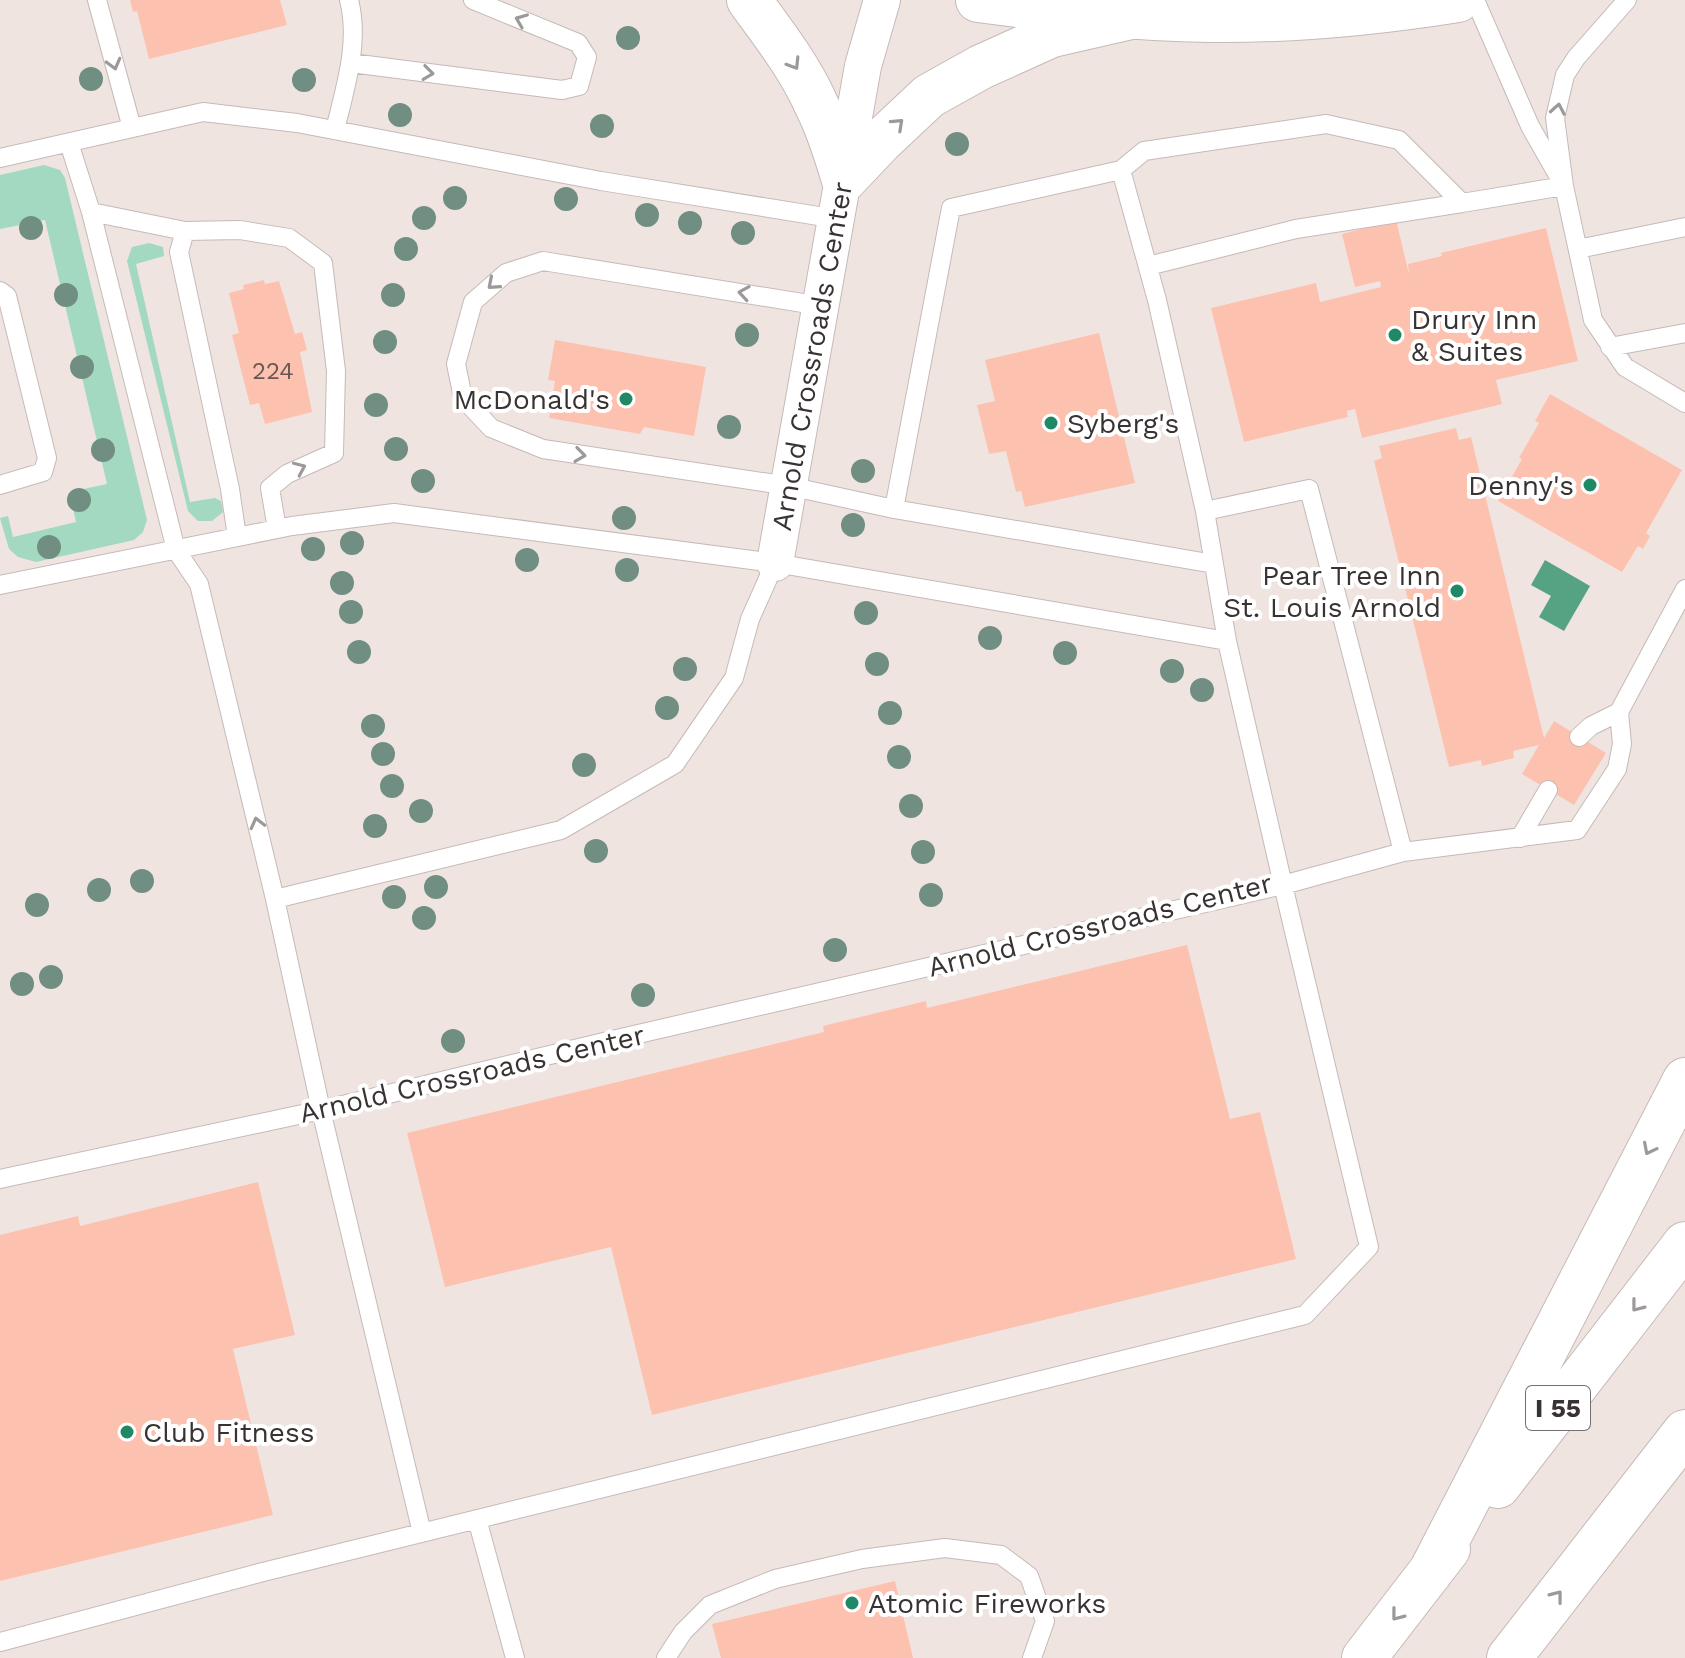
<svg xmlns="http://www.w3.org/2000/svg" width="1685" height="1658" font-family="'Work Sans',sans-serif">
	<rect width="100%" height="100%" fill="#f0e4e1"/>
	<path fill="#a2d9c0" d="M 44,165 L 60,170 L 65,178 L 147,520 L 143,532 L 134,540 L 36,562 L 18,557 L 9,549 L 0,518 L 8,516 L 13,537 L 76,522 L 71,500 L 74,491 L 107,484 L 45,220 L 0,229 L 0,175 Z
		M 149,243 L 163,247 L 164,256 L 136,264 L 190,502 L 215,498 L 221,501 L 223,512 L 212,521 L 198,521 L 188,511 L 127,261 L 132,247 Z"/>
	<path fill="#55a383" d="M 1545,560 L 1590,586 L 1564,631 L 1539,617 L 1551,596 L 1531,585 Z"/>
	<path fill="#fdc2af" d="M 130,0 L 280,0 L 287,25 L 149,59 L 137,11 L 133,12 Z
		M 1396,220 L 1409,274 L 1408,264 L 1442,256 L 1441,253 L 1546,228 L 1578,361 L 1496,380 L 1502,404 L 1362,438 L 1355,409 L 1347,411 L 1348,417 L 1244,442 L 1211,308 L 1316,283 L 1320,302 L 1381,287 L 1380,281 L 1355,287 L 1342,234 Z
		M 264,280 L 265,284 L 279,281 L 295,334 L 302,332 L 307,350 L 300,352 L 312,412 L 265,424 L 259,403 L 250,405 L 232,335 L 239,333 L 229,293 L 244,289 L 243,285 Z
		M 1099,333 L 1135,483 L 1025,507 L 1021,491 L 1016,492 L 1006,451 L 989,454 L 977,405 L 995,401 L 985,360 Z
		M 555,340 L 706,367 L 694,436 L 644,427 L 640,434 L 549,418 L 555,381 L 548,380 Z
		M 1550,394 L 1682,470 L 1646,533 L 1650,536 L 1643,549 L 1638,546 L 1622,572 L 1498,501 L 1522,459 L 1519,458 L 1539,423 L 1535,421 Z
		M 1456,428 L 1459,440 L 1471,437 L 1544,738 L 1554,721 L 1606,753 L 1574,805 L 1522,774 L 1539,745 L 1513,751 L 1514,758 L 1482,766 L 1481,760 L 1449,767 L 1374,461 L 1382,458 L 1379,446 Z
		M 1187,945 L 1230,1119 L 1260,1112 L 1296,1259 L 652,1415 L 611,1247 L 445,1287 L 407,1133 L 824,1032 L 823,1026 L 926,1001 L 927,1008 Z
		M 258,1182 L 295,1335 L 233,1349 L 273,1515 L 0,1581 L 0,1235 L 78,1216 L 80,1226 Z
		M 895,1581 L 913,1658 L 721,1658 L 712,1624 Z"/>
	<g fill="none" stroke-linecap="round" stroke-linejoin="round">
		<defs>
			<path id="lane" d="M 97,0 L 132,128
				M 1475,0 L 1530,126 L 1559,177
				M 1627,0 L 1576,58 L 1565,75 L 1555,118 L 1564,186 L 1593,320 L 1625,367 L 1685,403
				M 351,63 L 562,90 L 579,86 L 587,57 L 578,43 L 473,0
				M 335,130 C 345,88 360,43 349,0
				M 69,143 L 91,212 L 176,550 L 199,584 L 275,899
				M 0,158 L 203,112 L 297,123 L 601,181 L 837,219
				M 1121,170 L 1144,151 L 1326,124 L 1399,140 L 1462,203 L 1564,186
				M 91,212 L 185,231
				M 1578,249 L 1685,227
				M 1148,266 L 1296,229 L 1462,203
				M 0,291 L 7,296 L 47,458 L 43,472 L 0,485
				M 821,306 L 543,261 L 506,273 L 473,302 L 456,364 L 463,398 L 491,428 L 543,449 L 789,486 L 894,509 L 951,208 L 1121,170 L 1157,300 L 1205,511 L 1309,489 L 1403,852
				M 1610,347 L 1685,333
				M 894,509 L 1214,564
				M 1205,511 L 1227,641
				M 237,537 L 230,489 L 179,252 L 185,231 L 240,230 L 289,238 L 323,263 L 336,371 L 334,453 L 287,474 L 270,488 L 277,529
				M 0,585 L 292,526 L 394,513 L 775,563 L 1227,641 L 1283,885 L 608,1041 L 326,1109 L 0,1179
				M 1619,712 L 1685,589
				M 1579,737 L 1591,726 L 1619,712
				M 1520,838 L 1548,790
				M 477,1519 L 515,1658
				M 422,1533 L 321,1110 L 275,899 L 561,830 L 675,764 L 734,678 L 750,619 L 775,563
				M 0,1642 L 263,1572 L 1305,1315 L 1369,1247 L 1283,885 L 1403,852 L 1577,830 L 1617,769 L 1622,744 L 1619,712
				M 666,1658 L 683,1632 L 710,1605 L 775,1579 L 862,1559 L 945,1548 L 1001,1555 L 1029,1576 L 1045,1621 L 1032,1658"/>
			<g id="street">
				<path id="s1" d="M 775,563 L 863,66 L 882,0"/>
			</g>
			<path id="primary" d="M 749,0 C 773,33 799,66 816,104 C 828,128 836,154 844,180 L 880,142 L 929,96 L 981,67 L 1052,35 L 1135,16
				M 978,0 C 1054,10 1131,19 1209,20 C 1292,21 1376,13 1458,0"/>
			<path id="highway" d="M 1498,1486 L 1685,1244
				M 1430,1573 L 1685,1080
				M 1364,1658 L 1448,1549
				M 1509,1658 L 1685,1432"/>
		</defs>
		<use href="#lane" stroke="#c5bab7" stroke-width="20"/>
		<use href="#street" stroke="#c5bab7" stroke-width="38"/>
		<use href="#primary" stroke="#c5bab7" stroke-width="46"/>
		<use href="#highway" stroke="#c5bab7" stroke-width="46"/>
		<use href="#lane" stroke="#fff" stroke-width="18"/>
		<use href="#street" stroke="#fff" stroke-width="36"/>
		<use href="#primary" stroke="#fff" stroke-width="44"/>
		<use href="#highway" stroke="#fff" stroke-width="44"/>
	</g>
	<g fill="#708f82">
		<circle cx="628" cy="38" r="12"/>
		<circle cx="91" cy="79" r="12"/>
		<circle cx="304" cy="80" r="12"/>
		<circle cx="400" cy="115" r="12"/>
		<circle cx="602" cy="126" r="12"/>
		<circle cx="957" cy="144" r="12"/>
		<circle cx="455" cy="198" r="12"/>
		<circle cx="566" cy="199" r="12"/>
		<circle cx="647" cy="215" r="12"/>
		<circle cx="424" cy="218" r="12"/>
		<circle cx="690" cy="223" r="12"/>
		<circle cx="31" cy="228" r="12"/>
		<circle cx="743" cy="233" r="12"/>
		<circle cx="406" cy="249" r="12"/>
		<circle cx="66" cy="295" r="12"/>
		<circle cx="393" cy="295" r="12"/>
		<circle cx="747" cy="335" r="12"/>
		<circle cx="385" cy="342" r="12"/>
		<circle cx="82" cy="367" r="12"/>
		<circle cx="376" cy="405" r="12"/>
		<circle cx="729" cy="427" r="12"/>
		<circle cx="396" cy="449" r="12"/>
		<circle cx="103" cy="450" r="12"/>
		<circle cx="863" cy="471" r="12"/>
		<circle cx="423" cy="481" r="12"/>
		<circle cx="79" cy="500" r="12"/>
		<circle cx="624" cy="518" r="12"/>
		<circle cx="853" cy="525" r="12"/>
		<circle cx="352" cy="543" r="12"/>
		<circle cx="49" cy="547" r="12"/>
		<circle cx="313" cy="549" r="12"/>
		<circle cx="527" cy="560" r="12"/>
		<circle cx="627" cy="570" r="12"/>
		<circle cx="342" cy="583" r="12"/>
		<circle cx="351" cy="612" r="12"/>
		<circle cx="866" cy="613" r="12"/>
		<circle cx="990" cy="638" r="12"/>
		<circle cx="359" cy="652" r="12"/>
		<circle cx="1065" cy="653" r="12"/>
		<circle cx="877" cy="664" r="12"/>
		<circle cx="685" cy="669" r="12"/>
		<circle cx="1172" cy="671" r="12"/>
		<circle cx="1202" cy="690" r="12"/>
		<circle cx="667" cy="708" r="12"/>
		<circle cx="890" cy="713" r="12"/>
		<circle cx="373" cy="726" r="12"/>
		<circle cx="383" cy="754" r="12"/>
		<circle cx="899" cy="757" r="12"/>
		<circle cx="584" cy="765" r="12"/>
		<circle cx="392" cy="786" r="12"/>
		<circle cx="911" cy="806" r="12"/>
		<circle cx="421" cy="811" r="12"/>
		<circle cx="375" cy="826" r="12"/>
		<circle cx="596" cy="851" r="12"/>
		<circle cx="923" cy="852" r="12"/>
		<circle cx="142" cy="881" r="12"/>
		<circle cx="436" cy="887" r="12"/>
		<circle cx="99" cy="890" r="12"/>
		<circle cx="931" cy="895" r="12"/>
		<circle cx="394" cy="897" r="12"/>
		<circle cx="37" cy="905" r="12"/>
		<circle cx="424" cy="918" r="12"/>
		<circle cx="835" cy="950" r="12"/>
		<circle cx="51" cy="977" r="12"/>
		<circle cx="22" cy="984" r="12"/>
		<circle cx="643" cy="995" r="12"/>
		<circle cx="453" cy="1041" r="12"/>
	</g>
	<defs><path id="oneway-chevron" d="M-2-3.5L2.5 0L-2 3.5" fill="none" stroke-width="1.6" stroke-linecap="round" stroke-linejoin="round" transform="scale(2)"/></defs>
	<g stroke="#9c9998">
		<use href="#oneway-chevron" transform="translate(521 20) rotate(-158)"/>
		<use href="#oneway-chevron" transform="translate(114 64) rotate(75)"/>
		<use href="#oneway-chevron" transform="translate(794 64) rotate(58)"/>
		<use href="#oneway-chevron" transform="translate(428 73) rotate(7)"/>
		<use href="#oneway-chevron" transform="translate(1558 109) rotate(-80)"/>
		<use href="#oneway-chevron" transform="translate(898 124) rotate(-43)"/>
		<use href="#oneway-chevron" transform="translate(493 284) rotate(139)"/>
		<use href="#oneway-chevron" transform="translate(744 293) rotate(-171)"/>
		<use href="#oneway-chevron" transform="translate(580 455) rotate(8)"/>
		<use href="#oneway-chevron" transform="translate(300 468) rotate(-24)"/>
		<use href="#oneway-chevron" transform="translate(257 823) rotate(-104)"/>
		<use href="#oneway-chevron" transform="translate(1649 1149) rotate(117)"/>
		<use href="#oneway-chevron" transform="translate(1637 1306) rotate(128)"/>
		<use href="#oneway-chevron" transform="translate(1557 1596) rotate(-52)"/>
		<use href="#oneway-chevron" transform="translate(1397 1615) rotate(128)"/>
	</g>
	<g fill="#1f8864" stroke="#fff" stroke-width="3">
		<circle cx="1395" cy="335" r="8"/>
		<circle cx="626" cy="399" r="8"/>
		<circle cx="1051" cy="423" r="8"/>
		<circle cx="1590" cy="485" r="8"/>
		<circle cx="1457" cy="591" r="8"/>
		<circle cx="127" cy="1432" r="8"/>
		<circle cx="852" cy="1603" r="8"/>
	</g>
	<g text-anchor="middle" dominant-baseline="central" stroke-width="8" stroke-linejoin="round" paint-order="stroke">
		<g font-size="24" fill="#695751">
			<text x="273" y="371">224</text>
		</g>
		<rect fill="#fff" stroke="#747070" stroke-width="2" x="1526" y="1386" width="64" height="44" rx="6"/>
		<g font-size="26" font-weight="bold" fill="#383332">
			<text x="1558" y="1408">I 55</text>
		</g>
		<g font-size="28" fill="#383332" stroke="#fff" text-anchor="start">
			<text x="1411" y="319">Drury Inn<tspan x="1411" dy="32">&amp; Suites</tspan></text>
			<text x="610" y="399" text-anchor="end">McDonald's</text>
			<text x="1067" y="423">Syberg's</text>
			<text x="1574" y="485" text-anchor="end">Denny's</text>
			<text x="1441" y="575" text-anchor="end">Pear Tree Inn<tspan x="1441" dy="32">St. Louis Arnold</tspan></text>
			<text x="143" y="1432">Club Fitness</text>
			<text x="868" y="1603">Atomic Fireworks</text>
		</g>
		<g font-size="28" fill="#383332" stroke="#fff">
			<text stroke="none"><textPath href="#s1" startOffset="210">Arnold Crossroads Center</textPath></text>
			<text transform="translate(1100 925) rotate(-14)">Arnold Crossroads Center</text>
			<text transform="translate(472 1074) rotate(-13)">Arnold Crossroads Center</text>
		</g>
	</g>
</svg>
